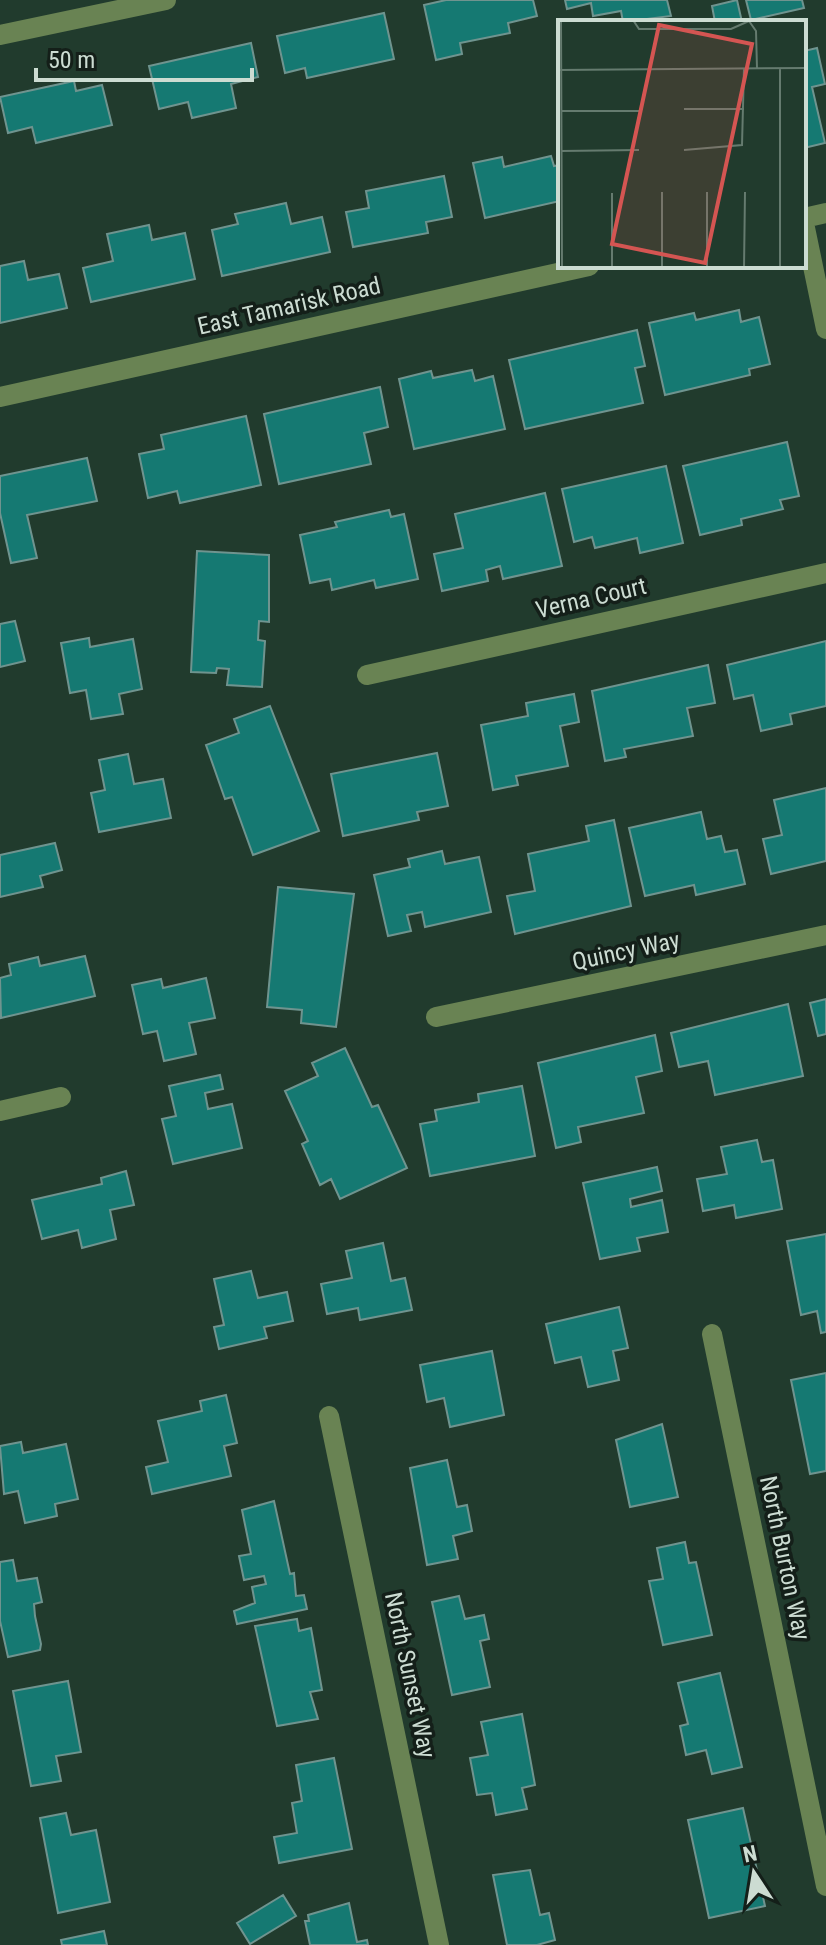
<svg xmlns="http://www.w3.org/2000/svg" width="826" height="1945" font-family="'Roboto Condensed',sans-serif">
	<rect width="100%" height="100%" fill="#213b2d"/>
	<path fill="#157972" stroke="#6f948f" stroke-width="2" d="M 446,0 L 533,0 L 537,16 L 508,23 L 510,33 L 460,43 L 462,54 L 436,60 L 424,5 Z
		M 565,0 L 667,0 L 671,16 L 623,22 L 621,11 L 593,16 L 591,3 L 567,9 Z
		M 737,0 L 742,22 L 715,22 L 712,6 Z
		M 746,0 L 802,0 L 804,8 L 751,20 Z
		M 384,13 L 394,59 L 307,78 L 305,68 L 285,73 L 277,36 Z
		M 251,43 L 258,77 L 231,84 L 236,108 L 192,118 L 188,102 L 159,109 L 149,66 Z
		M 817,48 L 825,84 L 812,87 L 825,143 L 804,148 L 804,51 Z
		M 74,81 L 76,91 L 102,85 L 112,125 L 36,143 L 32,127 L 8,133 L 0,97 Z
		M 551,156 L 554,166 L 560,165 L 560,201 L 485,218 L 473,163 L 502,157 L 504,167 Z
		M 444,176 L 452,217 L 426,222 L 428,233 L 353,247 L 346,212 L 369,208 L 366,191 Z
		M 286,203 L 291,224 L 322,217 L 330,252 L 222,276 L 212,230 L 238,224 L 235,214 Z
		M 149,225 L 152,240 L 185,233 L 195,279 L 91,302 L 83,268 L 113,261 L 107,234 Z
		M 24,261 L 28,280 L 59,274 L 67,308 L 0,323 L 0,266 Z
		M 739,310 L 741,322 L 759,317 L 770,364 L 749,369 L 750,375 L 665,395 L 649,323 L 694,313 L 696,320 Z
		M 637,330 L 645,366 L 635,368 L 643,403 L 525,429 L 509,360 Z
		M 472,370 L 475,381 L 493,376 L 505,429 L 414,449 L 399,379 L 431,371 L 433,378 Z
		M 380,387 L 388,427 L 364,433 L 371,464 L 279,484 L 264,414 Z
		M 246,416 L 261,485 L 180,503 L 177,491 L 148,498 L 139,454 L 164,449 L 161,435 Z
		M 787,442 L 799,496 L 780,500 L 783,509 L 741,519 L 742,525 L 700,535 L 683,466 Z
		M 87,458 L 97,501 L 27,515 L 37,558 L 11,563 L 0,513 L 0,476 Z
		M 666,466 L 683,543 L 640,553 L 637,538 L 595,548 L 592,537 L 574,542 L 562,489 Z
		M 545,493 L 562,566 L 503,579 L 500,566 L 486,570 L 488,581 L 442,591 L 434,554 L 463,548 L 455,514 Z
		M 389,510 L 391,517 L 404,514 L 418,579 L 376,588 L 374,580 L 332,590 L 330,579 L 310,583 L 300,535 L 337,527 L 335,522 Z
		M 197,551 L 269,555 L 269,622 L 259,621 L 258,640 L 265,641 L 262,687 L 227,685 L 229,669 L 217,668 L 216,673 L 191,672 Z
		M 15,621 L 25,661 L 0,667 L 0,624 Z
		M 89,638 L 90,647 L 133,639 L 142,689 L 119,694 L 123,714 L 91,719 L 86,690 L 70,693 L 61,643 Z
		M 826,641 L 826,706 L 790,714 L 792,724 L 761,731 L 753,695 L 734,699 L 727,665 Z
		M 708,665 L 715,703 L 687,708 L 693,736 L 624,749 L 626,757 L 605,761 L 592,691 Z
		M 574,694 L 579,722 L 560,726 L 568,766 L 516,776 L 518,785 L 493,790 L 481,725 L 528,716 L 526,703 Z
		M 270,706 L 319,831 L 253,855 L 232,797 L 225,799 L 206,745 L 239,733 L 234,719 Z
		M 437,753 L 448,806 L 417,812 L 419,820 L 343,836 L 331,774 Z
		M 128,754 L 134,784 L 163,779 L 171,818 L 99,832 L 91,793 L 105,790 L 99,760 Z
		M 826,788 L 826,861 L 771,874 L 763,839 L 782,835 L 774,800 Z
		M 701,812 L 707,839 L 721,836 L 725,852 L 737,850 L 745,884 L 696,895 L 694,885 L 645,896 L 629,828 Z
		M 614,820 L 631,906 L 515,934 L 507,896 L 535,891 L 528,854 L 589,841 L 586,826 Z
		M 55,843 L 62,870 L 40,876 L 43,887 L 0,897 L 0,855 Z
		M 442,851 L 445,864 L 479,857 L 491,912 L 425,927 L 422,912 L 407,915 L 411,931 L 388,936 L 374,875 L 410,867 L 408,859 Z
		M 278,887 L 354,894 L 336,1027 L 301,1023 L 302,1010 L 267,1007 Z
		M 85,956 L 95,996 L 1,1018 L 0,978 L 11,975 L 9,964 L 38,957 L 40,966 Z
		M 206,978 L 215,1018 L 189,1023 L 196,1054 L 164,1061 L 157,1031 L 143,1034 L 132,985 L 161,979 L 163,988 Z
		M 826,999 L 826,1034 L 818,1036 L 810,1003 Z
		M 788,1004 L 803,1076 L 715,1095 L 708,1061 L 679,1067 L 671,1033 Z
		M 655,1035 L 662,1071 L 636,1077 L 644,1113 L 578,1127 L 581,1142 L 556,1148 L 538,1063 Z
		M 345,1048 L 372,1107 L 378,1105 L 407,1168 L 340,1199 L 331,1179 L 320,1185 L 302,1144 L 308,1141 L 285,1091 L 318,1076 L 312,1063 Z
		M 220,1075 L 223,1089 L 205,1093 L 208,1109 L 232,1104 L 242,1148 L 173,1164 L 162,1119 L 176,1116 L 169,1086 Z
		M 522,1086 L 535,1156 L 430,1176 L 420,1124 L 437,1121 L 435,1110 L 479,1102 L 478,1094 Z
		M 757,1140 L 762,1162 L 773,1160 L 782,1209 L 736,1218 L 734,1205 L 703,1211 L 697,1179 L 727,1174 L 721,1147 Z
		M 657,1167 L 662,1191 L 630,1199 L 631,1207 L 662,1200 L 668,1232 L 637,1238 L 640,1251 L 600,1259 L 583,1183 Z
		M 126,1171 L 134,1205 L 110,1210 L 116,1239 L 82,1248 L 78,1230 L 42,1239 L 32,1200 L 102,1184 L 101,1178 Z
		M 826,1234 L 826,1332 L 821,1333 L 817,1311 L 801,1315 L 787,1241 Z
		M 383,1243 L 391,1281 L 405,1278 L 412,1310 L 360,1320 L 358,1308 L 327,1314 L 321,1284 L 352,1278 L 346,1251 Z
		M 251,1271 L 258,1298 L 287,1292 L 293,1321 L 264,1327 L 267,1338 L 219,1349 L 214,1327 L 224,1325 L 214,1279 Z
		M 619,1307 L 628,1348 L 613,1351 L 619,1380 L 588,1387 L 581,1357 L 555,1363 L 546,1324 Z
		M 492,1351 L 504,1415 L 450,1427 L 444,1398 L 427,1402 L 420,1365 Z
		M 826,1373 L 826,1471 L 810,1474 L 791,1380 Z
		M 226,1395 L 237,1443 L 224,1446 L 231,1476 L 152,1494 L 146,1467 L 168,1462 L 158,1421 L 202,1411 L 200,1401 Z
		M 662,1424 L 678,1497 L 630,1507 L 616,1440 Z
		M 21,1442 L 23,1453 L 66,1444 L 78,1499 L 55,1504 L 57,1516 L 25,1523 L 18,1491 L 4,1494 L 0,1446 Z
		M 447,1460 L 457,1507 L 467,1505 L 472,1531 L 453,1536 L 458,1559 L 427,1565 L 410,1468 Z
		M 274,1501 L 290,1574 L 294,1573 L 296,1596 L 304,1595 L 307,1609 L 237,1624 L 234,1611 L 255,1603 L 252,1587 L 266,1584 L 264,1576 L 244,1580 L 239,1556 L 251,1554 L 242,1510 Z
		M 685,1542 L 689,1563 L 696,1562 L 712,1635 L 663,1645 L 649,1581 L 663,1579 L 657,1548 Z
		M 13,1560 L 17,1581 L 37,1578 L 42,1602 L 34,1604 L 35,1616 L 41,1644 L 40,1650 L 8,1657 L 0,1621 L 0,1562 Z
		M 459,1596 L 465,1619 L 484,1615 L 489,1639 L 480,1641 L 490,1687 L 452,1695 L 432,1602 Z
		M 297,1619 L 299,1631 L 311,1628 L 322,1690 L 310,1692 L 318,1719 L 277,1726 L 255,1626 Z
		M 720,1673 L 742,1767 L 712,1774 L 706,1750 L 686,1755 L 680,1726 L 688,1724 L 678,1683 Z
		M 68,1681 L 81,1752 L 56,1756 L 61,1781 L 31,1786 L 13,1691 Z
		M 522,1714 L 535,1785 L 522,1788 L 527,1809 L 496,1815 L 492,1793 L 477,1795 L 470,1758 L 488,1755 L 481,1722 Z
		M 334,1758 L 352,1849 L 279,1863 L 274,1837 L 297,1833 L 292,1803 L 302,1801 L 296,1765 Z
		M 743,1808 L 765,1906 L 709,1918 L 688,1820 Z
		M 66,1813 L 71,1835 L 96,1830 L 110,1902 L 58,1913 L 40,1818 Z
		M 530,1870 L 540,1915 L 549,1913 L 555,1940 L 537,1945 L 507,1945 L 493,1875 Z
		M 283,1895 L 296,1916 L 250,1944 L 237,1923 Z
		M 349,1903 L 357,1942 L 367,1940 L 368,1945 L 310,1945 L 305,1921 L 309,1921 L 308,1915 Z
		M 104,1931 L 107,1945 L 62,1945 L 61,1940 Z"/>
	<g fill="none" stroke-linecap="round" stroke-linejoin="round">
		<path stroke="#698353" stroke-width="20" d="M 0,35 L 166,0
			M 804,218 L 826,213
			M 804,223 L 826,329
			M 0,397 L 589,266
			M 367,675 L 826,573
			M 436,1017 L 826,935
			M 0,1111 L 61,1097
			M 712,1334 L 826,1886
			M 329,1416 L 439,1945"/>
	</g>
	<g text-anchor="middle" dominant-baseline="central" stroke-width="7" stroke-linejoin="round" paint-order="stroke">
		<g font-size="24" fill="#ccdcd2" stroke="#141f19">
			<text transform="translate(289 306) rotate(-13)">East Tamarisk Road</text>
			<text transform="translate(591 598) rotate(-13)">Verna Court</text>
			<text transform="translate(626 951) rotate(-12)">Quincy Way</text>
			<text transform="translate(785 1558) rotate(78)">North Burton Way</text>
			<text transform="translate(410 1675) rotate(78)">North Sunset Way</text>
		</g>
	</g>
	<g transform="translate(558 20)">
		<rect width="248" height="248" fill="#213b2d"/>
		<path fill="none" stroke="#657b6f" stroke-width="2" d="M 3,0 L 4,248M 75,0 L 81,9 L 173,9 L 191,1M 191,1 L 198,11 L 199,48M 0,50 L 248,48M 126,89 L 186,89M 3,91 L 82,91M 126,130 L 184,125 L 186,48M 3,131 L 81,130M 54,248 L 54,173M 104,248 L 104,172M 149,248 L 149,172M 186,248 L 187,172M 222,248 L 222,48"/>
		<path fill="#d45552" fill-opacity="0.15" stroke="#d45552" stroke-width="4" d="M 101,5 L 194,24 L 147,243 L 54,224 Z"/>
		<rect width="248" height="248" fill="none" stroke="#ccdcd2" stroke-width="4"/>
	</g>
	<g transform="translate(754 1873) rotate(348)" stroke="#141f19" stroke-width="6" paint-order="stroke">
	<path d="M0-6L14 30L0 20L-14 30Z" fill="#ccdcd2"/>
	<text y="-12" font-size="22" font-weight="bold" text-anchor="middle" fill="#ccdcd2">N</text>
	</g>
	<path d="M36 68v12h216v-12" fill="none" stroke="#ccdcd2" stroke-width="4"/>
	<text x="48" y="68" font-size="24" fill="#ccdcd2" stroke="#141f19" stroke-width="6" paint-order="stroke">50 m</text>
</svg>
